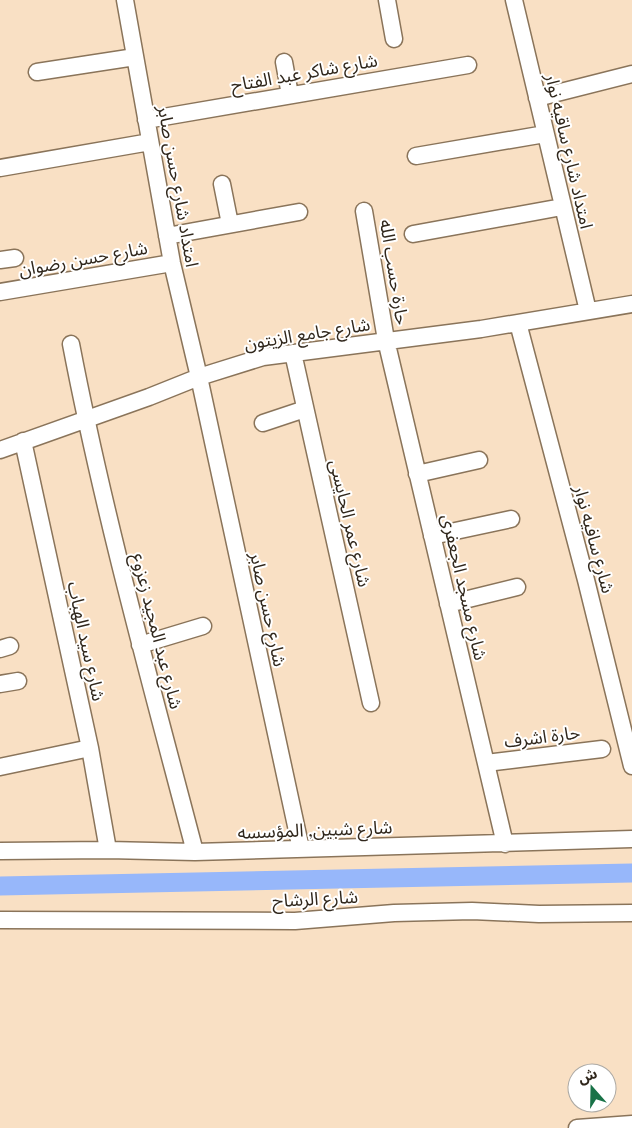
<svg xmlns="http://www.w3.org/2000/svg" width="632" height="1128" font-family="'Playfair Display','Noto Sans Arabic',serif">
	<rect width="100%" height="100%" fill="#f9e0c4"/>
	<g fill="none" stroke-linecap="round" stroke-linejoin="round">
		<path stroke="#97b7fa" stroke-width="19" d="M 0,886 L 632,873"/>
		<defs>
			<path id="street" d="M 125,0 L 172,263 L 199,377 L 301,849
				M 387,0 L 394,39
				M 514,0 L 588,311
				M 284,62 L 290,95
				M 37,72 L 135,57
				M 537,98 L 632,74
				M 146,120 L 468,65
				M 416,156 L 545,134
				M 0,168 L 150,142
				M 222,184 L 230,224
				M 364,211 L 386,340 L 505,844
				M 413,234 L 562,207
				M 167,236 L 299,212
				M 0,260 L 15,258
				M 0,292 L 172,263
				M 518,323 L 586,580 L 632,766
				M 71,344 C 104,516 151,684 195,852
				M 293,353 L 371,703
				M 263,423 L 305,409
				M 23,441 L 90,748 L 108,850
				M 0,450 L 149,397 L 199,377 L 263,357 L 481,329 L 632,304
				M 417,474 L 479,460
				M 432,536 L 511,519
				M 448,604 L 517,587
				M 140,645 L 203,626
				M 0,649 L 10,646
				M 0,684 L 18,681
				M 486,763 L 602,749
				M 0,767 L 90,748
				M 0,851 L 108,850 L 195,852 L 632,839
				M 0,920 L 295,921 L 394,913 L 472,911 L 539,914 L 632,913
				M 577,1128 L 632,1124"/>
		</defs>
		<use href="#street" stroke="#8a745a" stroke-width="19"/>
		<use href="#street" stroke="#fff" stroke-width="16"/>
	</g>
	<g text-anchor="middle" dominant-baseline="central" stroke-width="4" stroke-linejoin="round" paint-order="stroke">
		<g font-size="18" fill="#30271c" stroke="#fff">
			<text transform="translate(304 72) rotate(-10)">شارع شاكر عبد الفتاح</text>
			<text transform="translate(570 151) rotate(77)">امتداد شارع ساقيه نوار</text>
			<text transform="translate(179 186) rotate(80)">امتداد شارع حسن صابر</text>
			<text transform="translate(83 258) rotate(-10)">شارع حسن رضوان</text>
			<text transform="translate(395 272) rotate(81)">حارة حسب الله</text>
			<text transform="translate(307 333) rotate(-9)">شارع جامع الزيتون</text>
			<text transform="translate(351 523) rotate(77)">شارع عمر الحايسى</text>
			<text transform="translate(595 539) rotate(75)">شارع سافيه نوار</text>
			<text transform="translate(465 587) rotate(77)">شارع مسجد الجعفرى</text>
			<text transform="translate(269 609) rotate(78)">شارع حسن صابر</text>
			<text transform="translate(158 631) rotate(76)">شارع عبد المجيد زعزوع</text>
			<text transform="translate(87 641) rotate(78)">شارع سيد الهباب</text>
			<text transform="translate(542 736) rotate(-7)">حارة اشرف</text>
			<text transform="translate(315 829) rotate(-2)">شارع شبين, المؤسسه</text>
			<text transform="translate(315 898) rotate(-3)">شارع الرشاح</text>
		</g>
	</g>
	<g transform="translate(592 1088) rotate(340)"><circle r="24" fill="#ffffff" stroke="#aca9a4"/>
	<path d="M0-4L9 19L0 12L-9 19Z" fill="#187247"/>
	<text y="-8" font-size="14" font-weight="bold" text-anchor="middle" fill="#30271c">ش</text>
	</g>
</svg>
